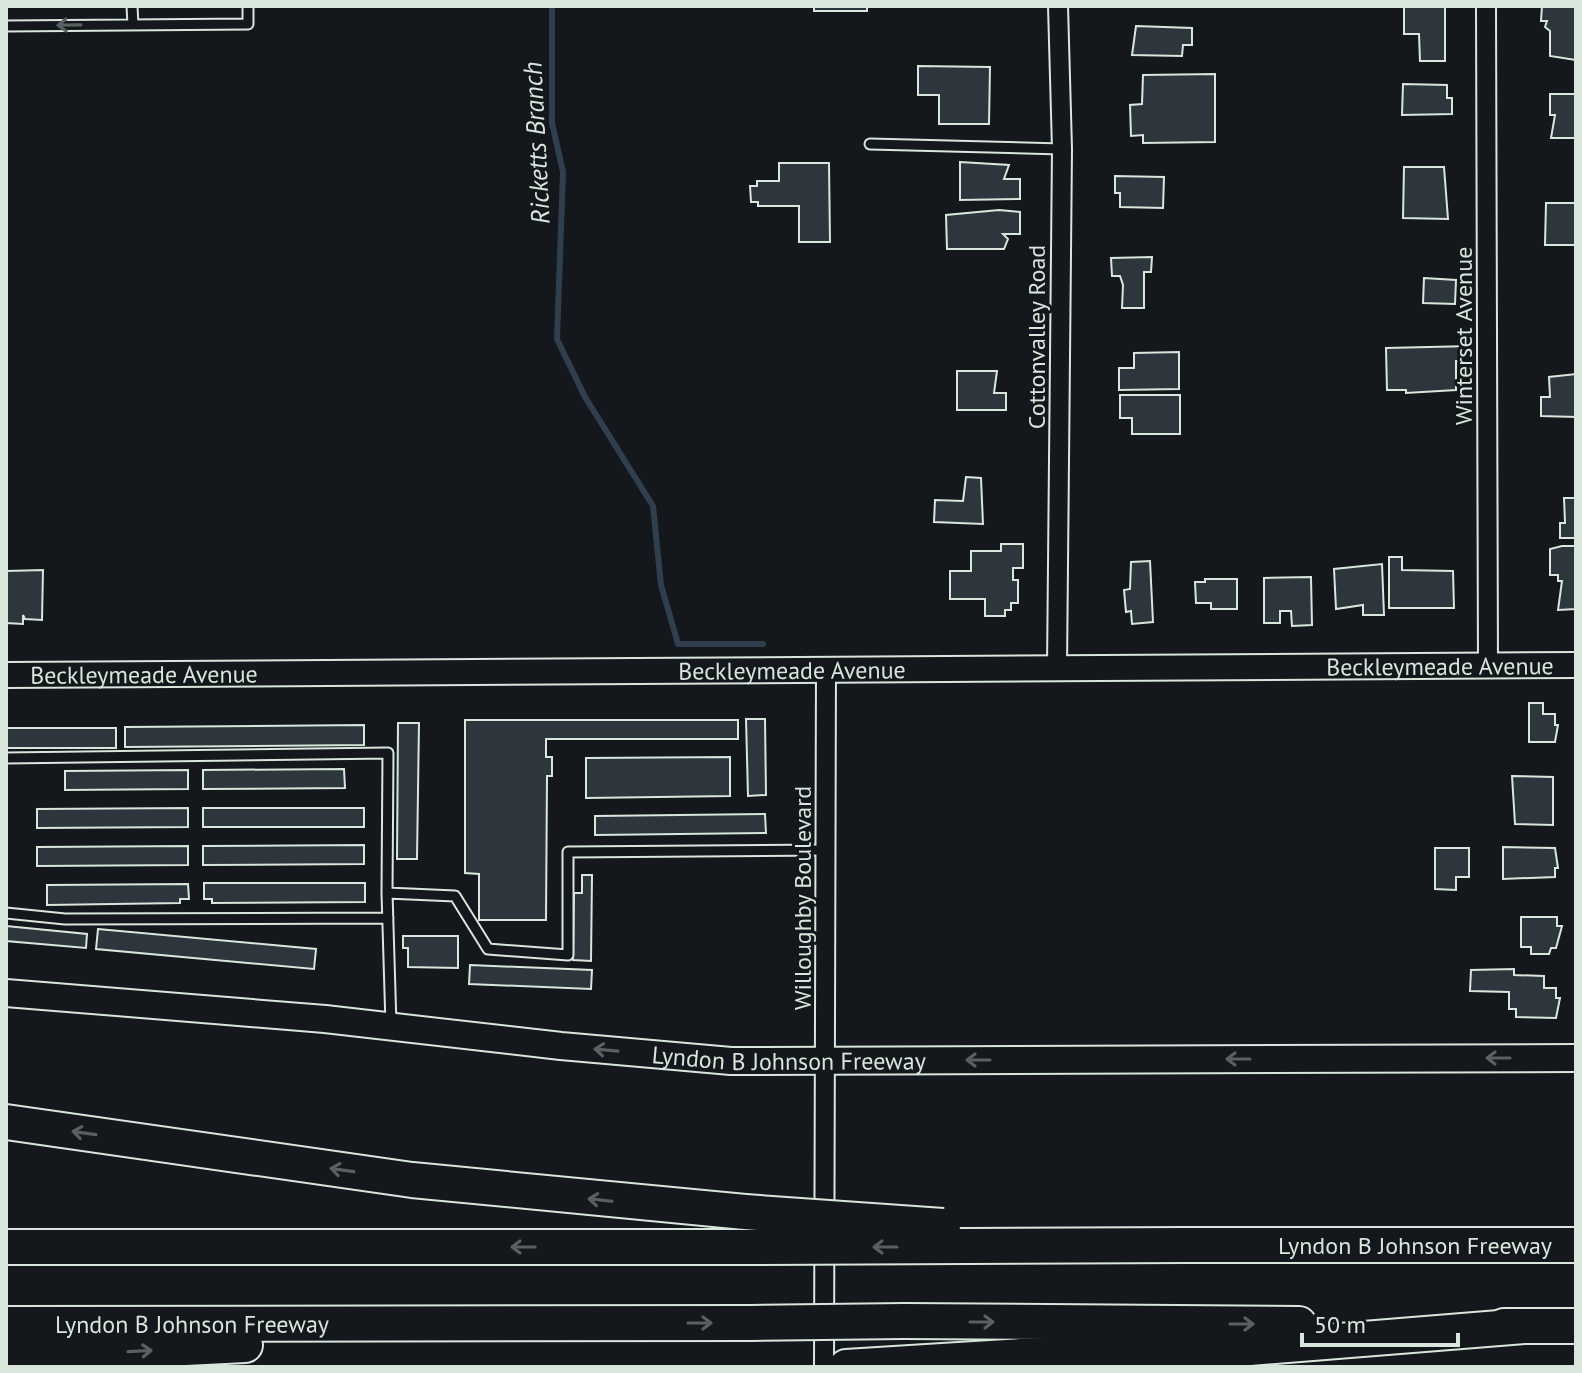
<svg xmlns="http://www.w3.org/2000/svg" width="1582" height="1373" font-family="'PT Sans',sans-serif">
	<rect width="100%" height="100%" fill="#14181c"/>
	<g fill="none" stroke-linecap="round" stroke-linejoin="round">
		<path stroke="#2f3f4d" stroke-width="6" d="M 552,6 L 552,123 L 563,172 L 557,339 L 585,397 L 653,506 L 661,585 L 678,644 L 763,644"/>
	</g>
	<path fill="#2c363c" stroke="#d8e6dc" stroke-width="2" d="M 814,6 L 867,6 L 867,11 L 814,11 Z
		M 1404,6 L 1445,6 L 1445,61 L 1420,61 L 1419,34 L 1404,34 Z
		M 1542,6 L 1576,6 L 1576,60 L 1550,56 L 1550,31 L 1545,27 L 1547,21 L 1541,21 Z
		M 1136,26 L 1192,28 L 1192,45 L 1183,45 L 1182,56 L 1132,55 Z
		M 918,66 L 990,67 L 989,124 L 939,124 L 939,95 L 918,95 Z
		M 1215,74 L 1215,142 L 1143,143 L 1143,135 L 1131,136 L 1130,105 L 1142,104 L 1143,75 Z
		M 1403,84 L 1447,85 L 1447,98 L 1452,98 L 1452,114 L 1402,115 Z
		M 1550,94 L 1576,94 L 1576,138 L 1551,138 L 1555,115 L 1550,115 Z
		M 960,162 L 1009,165 L 1004,179 L 1020,179 L 1020,199 L 960,200 Z
		M 779,163 L 829,163 L 830,242 L 799,242 L 799,206 L 758,206 L 758,202 L 751,202 L 750,186 L 757,186 L 757,181 L 779,181 Z
		M 1404,167 L 1444,167 L 1448,219 L 1403,218 Z
		M 1115,176 L 1164,177 L 1163,208 L 1120,207 L 1120,193 L 1115,193 Z
		M 1546,203 L 1576,203 L 1576,245 L 1545,245 Z
		M 999,210 L 1020,212 L 1020,234 L 1003,234 L 1008,239 L 1004,249 L 947,249 L 946,215 Z
		M 1152,257 L 1151,272 L 1144,272 L 1144,308 L 1122,308 L 1123,285 L 1120,276 L 1112,276 L 1111,258 Z
		M 1424,278 L 1456,280 L 1455,304 L 1423,303 Z
		M 1471,346 L 1471,361 L 1456,361 L 1456,390 L 1406,393 L 1406,390 L 1387,390 L 1386,348 Z
		M 1179,352 L 1179,389 L 1119,390 L 1119,368 L 1134,368 L 1134,353 Z
		M 957,371 L 997,371 L 994,393 L 1006,393 L 1006,410 L 957,410 Z
		M 1576,374 L 1576,417 L 1541,416 L 1541,397 L 1550,397 L 1549,377 Z
		M 1120,395 L 1180,395 L 1180,434 L 1132,434 L 1132,418 L 1120,418 Z
		M 966,477 L 981,478 L 983,524 L 934,522 L 935,500 L 963,501 Z
		M 1564,498 L 1576,498 L 1576,538 L 1560,538 L 1560,523 L 1565,523 Z
		M 1001,544 L 1023,544 L 1023,568 L 1013,568 L 1013,580 L 1018,580 L 1018,603 L 1011,603 L 1011,610 L 1005,610 L 1005,616 L 985,616 L 985,599 L 950,599 L 950,571 L 971,571 L 971,551 L 1001,551 Z
		M 1562,546 L 1576,546 L 1576,609 L 1558,610 L 1562,581 L 1558,581 L 1558,575 L 1550,575 L 1550,549 Z
		M 1389,557 L 1402,557 L 1402,570 L 1453,571 L 1454,608 L 1389,608 Z
		M 1150,561 L 1153,622 L 1132,624 L 1131,611 L 1126,612 L 1124,590 L 1130,589 L 1131,562 Z
		M 1382,564 L 1384,615 L 1363,615 L 1363,605 L 1336,609 L 1334,569 Z
		M 43,570 L 42,620 L 25,619 L 23,615 L 23,624 L 6,623 L 6,571 Z
		M 1311,577 L 1312,625 L 1292,626 L 1291,611 L 1280,611 L 1280,623 L 1264,623 L 1264,578 Z
		M 1205,579 L 1237,579 L 1237,609 L 1211,609 L 1211,603 L 1196,603 L 1195,582 L 1205,582 Z
		M 1529,703 L 1543,703 L 1543,714 L 1555,714 L 1555,725 L 1558,725 L 1555,742 L 1529,742 Z
		M 746,719 L 765,719 L 766,795 L 748,796 Z
		M 465,720 L 738,720 L 738,739 L 546,739 L 546,757 L 552,757 L 552,776 L 547,776 L 546,920 L 479,920 L 479,874 L 465,873 Z
		M 398,723 L 419,723 L 417,859 L 397,859 Z
		M 364,725 L 364,745 L 125,747 L 125,727 Z
		M 6,728 L 116,728 L 116,748 L 6,748 Z
		M 730,757 L 730,796 L 586,798 L 586,758 Z
		M 344,769 L 345,788 L 203,789 L 203,770 Z
		M 188,770 L 188,789 L 65,790 L 65,771 Z
		M 1512,776 L 1553,777 L 1553,825 L 1515,824 Z
		M 188,808 L 188,827 L 37,828 L 37,809 Z
		M 203,808 L 364,808 L 364,827 L 203,827 Z
		M 765,814 L 766,833 L 595,835 L 595,816 Z
		M 364,845 L 364,864 L 203,865 L 203,846 Z
		M 188,846 L 188,865 L 37,866 L 37,847 Z
		M 1503,847 L 1555,848 L 1558,868 L 1555,868 L 1555,877 L 1503,879 Z
		M 1435,848 L 1469,848 L 1469,877 L 1456,877 L 1456,890 L 1435,889 Z
		M 582,875 L 592,875 L 591,961 L 573,960 L 574,893 L 582,893 Z
		M 204,883 L 365,883 L 365,902 L 212,903 L 212,899 L 204,899 Z
		M 188,884 L 189,899 L 180,899 L 180,903 L 47,905 L 47,885 Z
		M 1521,917 L 1557,917 L 1557,926 L 1562,926 L 1556,948 L 1551,948 L 1549,954 L 1531,954 L 1531,947 L 1521,947 Z
		M 6,926 L 87,934 L 86,948 L 6,941 Z
		M 98,929 L 316,949 L 314,969 L 96,949 Z
		M 403,936 L 458,936 L 458,968 L 408,967 L 408,948 L 403,948 Z
		M 470,965 L 592,970 L 591,989 L 469,984 Z
		M 1514,969 L 1514,975 L 1544,976 L 1544,988 L 1556,988 L 1556,998 L 1560,998 L 1556,1018 L 1516,1017 L 1516,1009 L 1509,1009 L 1509,992 L 1470,991 L 1471,970 Z"/>
	<g fill="none" stroke-linecap="round" stroke-linejoin="round">
		<defs>
			<path id="service" d="M 132,6 L 133,25
				M 6,26 L 248,24 L 248,6
				M 870,144 L 1062,149
				M 6,758 L 388,753 L 387,893
				M 6,913 L 65,919 L 388,918
				M 391,1025 L 387,893 L 455,896 L 488,949 L 568,955 L 568,852 L 826,850"/>
			<path id="minor" d="M 1486,6 L 1488,666
				M 1057,668 L 1062,149 L 1058,6
				M 824,1367 L 826,669"/>
			<g id="tertiary">
				<path id="s1" d="M 6,675 L 1576,665"/>
			</g>
			<g id="secondary">
				<path id="s2" d="M 6,993 L 325,1019 L 561,1046 L 731,1061 L 1576,1058"/>
			</g>
			<g id="motorway">
				<path d="M 6,1122 L 412,1180 L 745,1212"/>
				<path id="s3" d="M 1187,1245 L 1576,1245"/>
				<path d="M 6,1247 L 741,1247"/>
				<path d="M 904,1321 L 1299,1324"/>
				<path id="s4" d="M 6,1324 L 751,1323"/>
				<path d="M 1504,1326 L 1576,1326"/>
				<path d="M 6,1357 L 245,1345"/>
				<path d="M 846,1367 L 1021,1356 L 1176,1354 L 1524,1326"/>
			</g>
		</defs>
		<use href="#service" stroke="#d8e6dc" stroke-width="13"/>
		<use href="#minor" stroke="#d8e6dc" stroke-width="22"/>
		<use href="#tertiary" stroke="#d8e6dc" stroke-width="28"/>
		<use href="#secondary" stroke="#d8e6dc" stroke-width="30"/>
		<use href="#motorway" stroke="#d8e6dc" stroke-width="38"/>
		<use href="#service" stroke="#14181c" stroke-width="9"/>
		<use href="#minor" stroke="#14181c" stroke-width="18"/>
		<use href="#tertiary" stroke="#14181c" stroke-width="24"/>
		<use href="#secondary" stroke="#14181c" stroke-width="26"/>
		<use href="#motorway" stroke="#14181c" stroke-width="34"/>
		<defs>
			<path id="motorway-bridge" d="M 745,1212 L 943,1226
				M 741,1247 L 1187,1245
				M 751,1323 L 904,1321"/>
		</defs>
		<use href="#motorway-bridge" stroke="#d8e6dc" stroke-width="38" stroke-linecap="butt"/>
		<use href="#motorway-bridge" stroke="#14181c" stroke-width="34"/>
	</g>
	<defs><path id="oneway-shaft" d="M-6 0H5M1.5-3L5.5 0L1.5 3" fill="none" stroke-width="1.6" stroke-linecap="round" stroke-linejoin="round" transform="scale(2)"/></defs>
	<g stroke="#59605f">
		<use href="#oneway-shaft" transform="translate(69 25) rotate(179)"/>
		<use href="#oneway-shaft" transform="translate(606 1050) rotate(-175)"/>
		<use href="#oneway-shaft" transform="translate(1498 1058) rotate(180)"/>
		<use href="#oneway-shaft" transform="translate(1238 1059) rotate(180)"/>
		<use href="#oneway-shaft" transform="translate(978 1060) rotate(180)"/>
		<use href="#oneway-shaft" transform="translate(84 1133) rotate(-172)"/>
		<use href="#oneway-shaft" transform="translate(342 1170) rotate(-172)"/>
		<use href="#oneway-shaft" transform="translate(600 1200) rotate(-174)"/>
		<use href="#oneway-shaft" transform="translate(523 1247) rotate(-180)"/>
		<use href="#oneway-shaft" transform="translate(885 1247) rotate(180)"/>
		<use href="#oneway-shaft" transform="translate(982 1322)"/>
		<use href="#oneway-shaft" transform="translate(700 1323)"/>
		<use href="#oneway-shaft" transform="translate(1242 1324)"/>
		<use href="#oneway-shaft" transform="translate(140 1351) rotate(-3)"/>
	</g>
	<g text-anchor="middle" dominant-baseline="central" stroke-width="6" stroke-linejoin="round" paint-order="stroke">
		<g font-size="24" fill="#d8e6dc" stroke="#14181c">
			<text transform="translate(1463 336) rotate(-90)">Winterset Avenue</text>
			<text transform="translate(1036 337) rotate(-90)">Cottonvalley Road</text>
			<text stroke="none"><textPath href="#s1" startOffset="1434">Beckleymeade Avenue</textPath></text>
			<text stroke="none"><textPath href="#s1" startOffset="786">Beckleymeade Avenue</textPath></text>
			<text stroke="none"><textPath href="#s1" startOffset="138">Beckleymeade Avenue</textPath></text>
			<text transform="translate(802 898) rotate(-90)">Willoughby Boulevard</text>
			<text stroke="none"><textPath href="#s2" startOffset="786">Lyndon B Johnson Freeway</textPath></text>
			<text stroke="none"><textPath href="#s3" startOffset="228">Lyndon B Johnson Freeway</textPath></text>
			<text stroke="none"><textPath href="#s4" startOffset="186">Lyndon B Johnson Freeway</textPath></text>
		</g>
		<g font-size="26" font-style="italic" fill="#d8e6dc" stroke="#14181c">
			<text transform="translate(536 143) rotate(-93)">Ricketts Branch</text>
		</g>
	</g>
	<rect width="1582" height="1373" fill="none" stroke="#d8e6dc" stroke-width="16"/>
	<path d="M1302 1333v12h156v-12" fill="none" stroke="#d8e6dc" stroke-width="4"/>
	<text x="1314" y="1333" font-size="24" fill="#d8e6dc" stroke="#14181c" stroke-width="6" paint-order="stroke">50 m</text>
</svg>
